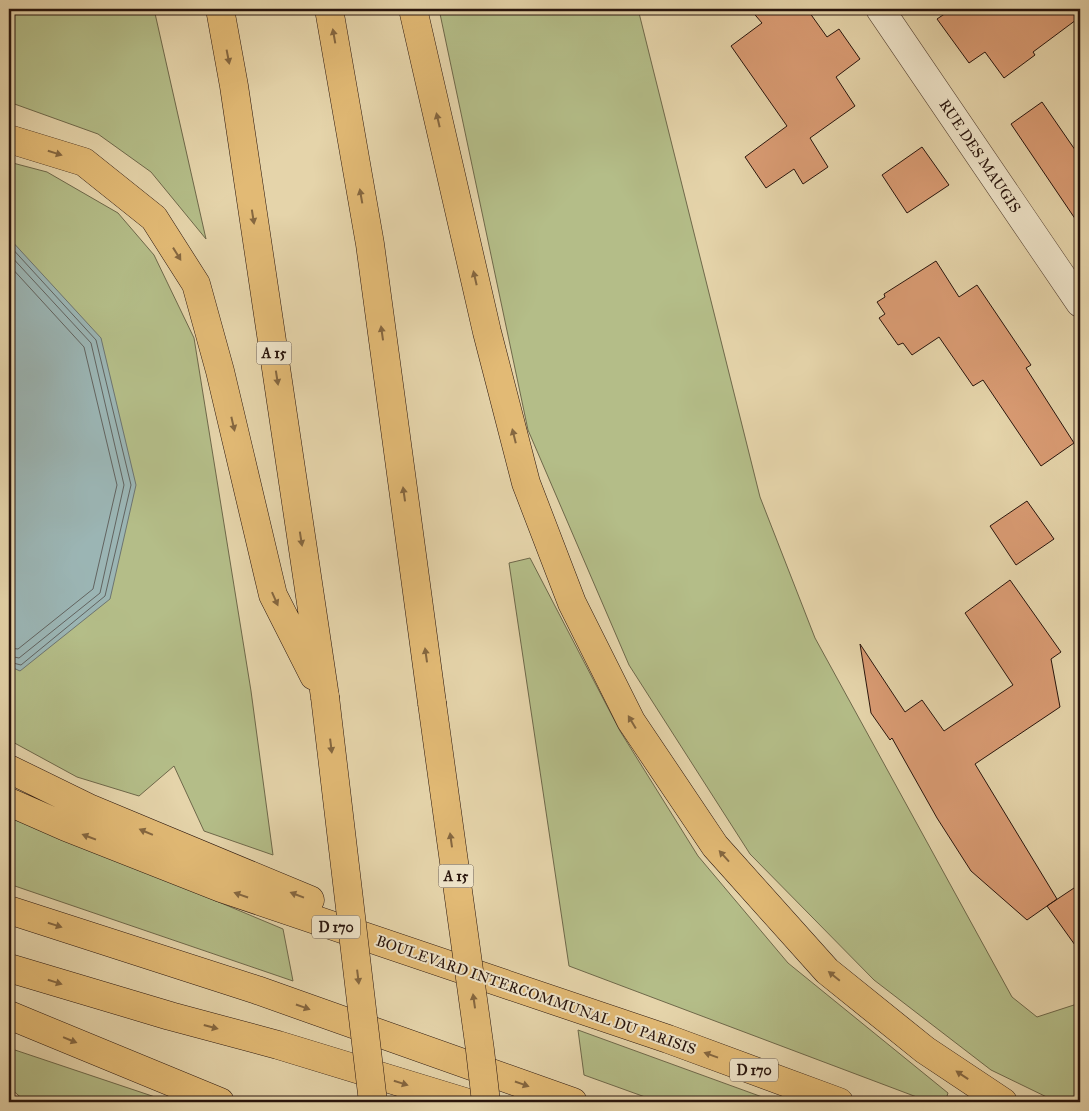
<svg xmlns="http://www.w3.org/2000/svg" width="1089" height="1111" font-family="'IM FELL Great Primer',serif">
	<rect width="100%" height="100%" fill="#e5d4aa"/>
	<filter id="stains"><feTurbulence type="fractalNoise" baseFrequency=".004" numOctaves="4"/><feColorMatrix values="0 0 0 0 .2 0 0 0 0 .09 0 0 0 0 .02 0 0 0 .5 -.17"/></filter>
	<radialGradient id="worn" r=".72"><stop offset=".6" stop-color="#630" stop-opacity="0"/><stop offset="1" stop-color="#630" stop-opacity=".3"/></radialGradient>
	<path fill="#b4bd88" stroke="#6e684a" d="M 9,9 L 154,9 L 206,239 L 151,172 L 98,134 L 9,102 Z
		M 439,9 L 638,9 L 760,497 L 815,638 L 1012,997 L 1037,1017 L 1080,1003 L 1080,1102 L 1057,1102 L 991,1070 L 874,980 L 750,854 L 629,665 L 528,430 Z
		M 9,162 L 47,172 L 118,213 L 154,255 L 194,338 L 251,691 L 273,855 L 204,831 L 174,766 L 139,796 L 77,777 L 9,740 Z
		M 530,558 L 620,731 L 698,856 L 788,963 L 948,1093 L 945,1102 L 930,1102 L 569,966 L 509,563 Z
		M 9,814 L 283,929 L 293,981 L 9,884 Z
		M 578,1030 L 776,1102 L 659,1102 L 584,1075 Z
		M 9,1048 L 170,1102 L 26,1102 L 9,1087 Z"/>
	<path fill="#9bb5b4" stroke="#6d7571" d="M 9,238 L 101,338 L 136,485 L 110,599 L 20,671 L 9,666 Z"/>
	<g fill="none" stroke-linecap="round" stroke-linejoin="round">
		<path stroke="#626460" stroke-width="1" d="M 9,245 L 96,340 L 131,485 L 105,596 L 21,665 L 9,662
			M 9,254 L 91,343 L 124,485 L 100,593 L 19,658 L 9,656
			M 9,265 L 84,347 L 117,485 L 93,589 L 18,649 L 9,648"/>
	</g>
	<path fill="#d99b73" stroke="#28140c" d="M 750,9 L 807,9 L 827,37 L 839,29 L 860,59 L 836,77 L 855,106 L 810,138 L 828,167 L 803,184 L 794,169 L 766,188 L 745,157 L 787,126 L 731,46 L 762,23 Z
		M 952,9 L 1080,9 L 1080,17 L 1033,52 L 1035,55 L 1004,78 L 985,52 L 969,63 L 937,19 Z
		M 1042,102 L 1080,157 L 1080,226 L 1011,124 Z
		M 922,147 L 949,185 L 907,213 L 882,175 Z
		M 936,261 L 959,297 L 977,285 L 1031,365 L 1026,368 L 1074,443 L 1041,466 L 983,380 L 973,386 L 939,337 L 912,355 L 903,343 L 898,345 L 879,318 L 885,314 L 877,302 L 885,297 L 884,294 Z
		M 1027,501 L 1054,539 L 1016,565 L 990,526 Z
		M 1010,580 L 1061,652 L 1051,659 L 1060,707 L 975,764 L 1057,899 L 1027,920 L 971,871 L 937,818 L 892,738 L 890,740 L 871,713 L 860,644 L 905,712 L 922,700 L 944,731 L 1013,685 L 965,613 Z
		M 1080,884 L 1080,952 L 1047,906 Z"/>
	<g fill="none" stroke-linecap="round" stroke-linejoin="round">
		<defs>
			<path id="street" d="M 880,9 L 1080,303"/>
			<path id="highway" d="M 220,9 L 234,86 L 325,697
				M 329,9 L 370,244 L 432,703
				M 413,9 L 487,332 L 526,483 L 572,603 L 631,721 L 715,846 L 827,971 L 925,1050 L 1003,1102
				M 9,139 L 84,162 L 154,218 L 196,284 L 220,371 L 273,595 L 314,676
				M 9,769 L 91,809 L 310,900
				M 9,802 L 66,827 L 221,888 L 668,1039 L 839,1102
				M 9,910 L 257,990 L 573,1102
				M 9,968 L 170,1016 L 278,1045 L 465,1102
				M 9,1015 L 220,1102"/>
		</defs>
		<use href="#street" stroke="#574434" stroke-width="29"/>
		<use href="#highway" stroke="#28140c" stroke-width="29"/>
		<use href="#street" stroke="#eee3c8" stroke-width="28"/>
		<use href="#highway" stroke="#e2ba75" stroke-width="28"/>
		<defs>
			<path id="highway-bridge" d="M 325,697 L 373,1102
				M 432,703 L 480,1050 L 486,1102"/>
		</defs>
		<use href="#highway-bridge" stroke="#28140c" stroke-width="29" stroke-linecap="butt"/>
		<use href="#highway-bridge" stroke="#e2ba75" stroke-width="28"/>
	</g>
	<defs><path id="oneway-solid" d="M-6-.8H1V-3.2L6.5 0L1 3.2V.8H-6Z" transform="scale(1.25)"/></defs>
	<g fill="#856740">
		<use href="#oneway-solid" transform="translate(334 36) rotate(-100)"/>
		<use href="#oneway-solid" transform="translate(228 57) rotate(79)"/>
		<use href="#oneway-solid" transform="translate(438 120) rotate(-103)"/>
		<use href="#oneway-solid" transform="translate(55 153) rotate(17)"/>
		<use href="#oneway-solid" transform="translate(361 196) rotate(-100)"/>
		<use href="#oneway-solid" transform="translate(253 217) rotate(81)"/>
		<use href="#oneway-solid" transform="translate(177 254) rotate(58)"/>
		<use href="#oneway-solid" transform="translate(475 278) rotate(-103)"/>
		<use href="#oneway-solid" transform="translate(382 333) rotate(-98)"/>
		<use href="#oneway-solid" transform="translate(277 378) rotate(81)"/>
		<use href="#oneway-solid" transform="translate(233 424) rotate(77)"/>
		<use href="#oneway-solid" transform="translate(514 436) rotate(-104)"/>
		<use href="#oneway-solid" transform="translate(404 494) rotate(-98)"/>
		<use href="#oneway-solid" transform="translate(301 539) rotate(81)"/>
		<use href="#oneway-solid" transform="translate(275 599) rotate(66)"/>
		<use href="#oneway-solid" transform="translate(426 655) rotate(-98)"/>
		<use href="#oneway-solid" transform="translate(632 722) rotate(-121)"/>
		<use href="#oneway-solid" transform="translate(331 746) rotate(83)"/>
		<use href="#oneway-solid" transform="translate(146 832) rotate(-157)"/>
		<use href="#oneway-solid" transform="translate(89 837) rotate(-159)"/>
		<use href="#oneway-solid" transform="translate(451 840) rotate(-98)"/>
		<use href="#oneway-solid" transform="translate(724 856) rotate(-132)"/>
		<use href="#oneway-solid" transform="translate(241 895) rotate(-161)"/>
		<use href="#oneway-solid" transform="translate(297 895) rotate(-159)"/>
		<use href="#oneway-solid" transform="translate(55 925) rotate(18)"/>
		<use href="#oneway-solid" transform="translate(834 976) rotate(-141)"/>
		<use href="#oneway-solid" transform="translate(358 977) rotate(83)"/>
		<use href="#oneway-solid" transform="translate(55 982) rotate(17)"/>
		<use href="#oneway-solid" transform="translate(474 1001) rotate(-98)"/>
		<use href="#oneway-solid" transform="translate(303 1007) rotate(19)"/>
		<use href="#oneway-solid" transform="translate(211 1027) rotate(15)"/>
		<use href="#oneway-solid" transform="translate(70 1040) rotate(22)"/>
		<use href="#oneway-solid" transform="translate(711 1055) rotate(-160)"/>
		<use href="#oneway-solid" transform="translate(962 1075) rotate(-146)"/>
		<use href="#oneway-solid" transform="translate(401 1083) rotate(17)"/>
		<use href="#oneway-solid" transform="translate(522 1084) rotate(19)"/>
	</g>
	<g text-anchor="middle" dominant-baseline="central" stroke-width="4" stroke-linejoin="round" paint-order="stroke">
		<g fill="#eee3c8" stroke="#635244" stroke-width="1">
			<rect x="256.5" y="341.5" width="35" height="23" rx="4"/>
			<rect x="438.5" y="864.5" width="35" height="23" rx="4"/>
			<rect x="312" y="915.5" width="48" height="23" rx="4"/>
			<rect x="730" y="1058.5" width="48" height="23" rx="4"/>
		</g>
		<g font-size="14" font-weight="bold" fill="#28140c">
			<text x="274" y="353">A 15</text>
			<text x="456" y="876">A 15</text>
			<text x="336" y="927">D 170</text>
			<text x="754" y="1070">D 170</text>
		</g>
		<g font-size="15" fill="#28140c" stroke="#eee3c8">
			<text transform="translate(980 156) rotate(56)">RUE DES MAUGIS</text>
			<text transform="translate(536 995) rotate(19)">BOULEVARD INTERCOMMUNAL DU PARISIS</text>
		</g>
	</g>
	<rect width="1089" height="1111" fill="none" stroke="#e5d4aa" stroke-width="30"/>
	<rect x="10" y="10" width="1069" height="1091" fill="none" stroke="#28140c" stroke-width="2.5"/>
	<rect x="15" y="15" width="1059" height="1081" fill="none" stroke="#28140c"/>
	<rect width="100%" height="100%" filter="url(#stains)"/>
	<rect width="100%" height="100%" fill="url(#worn)"/>
</svg>
